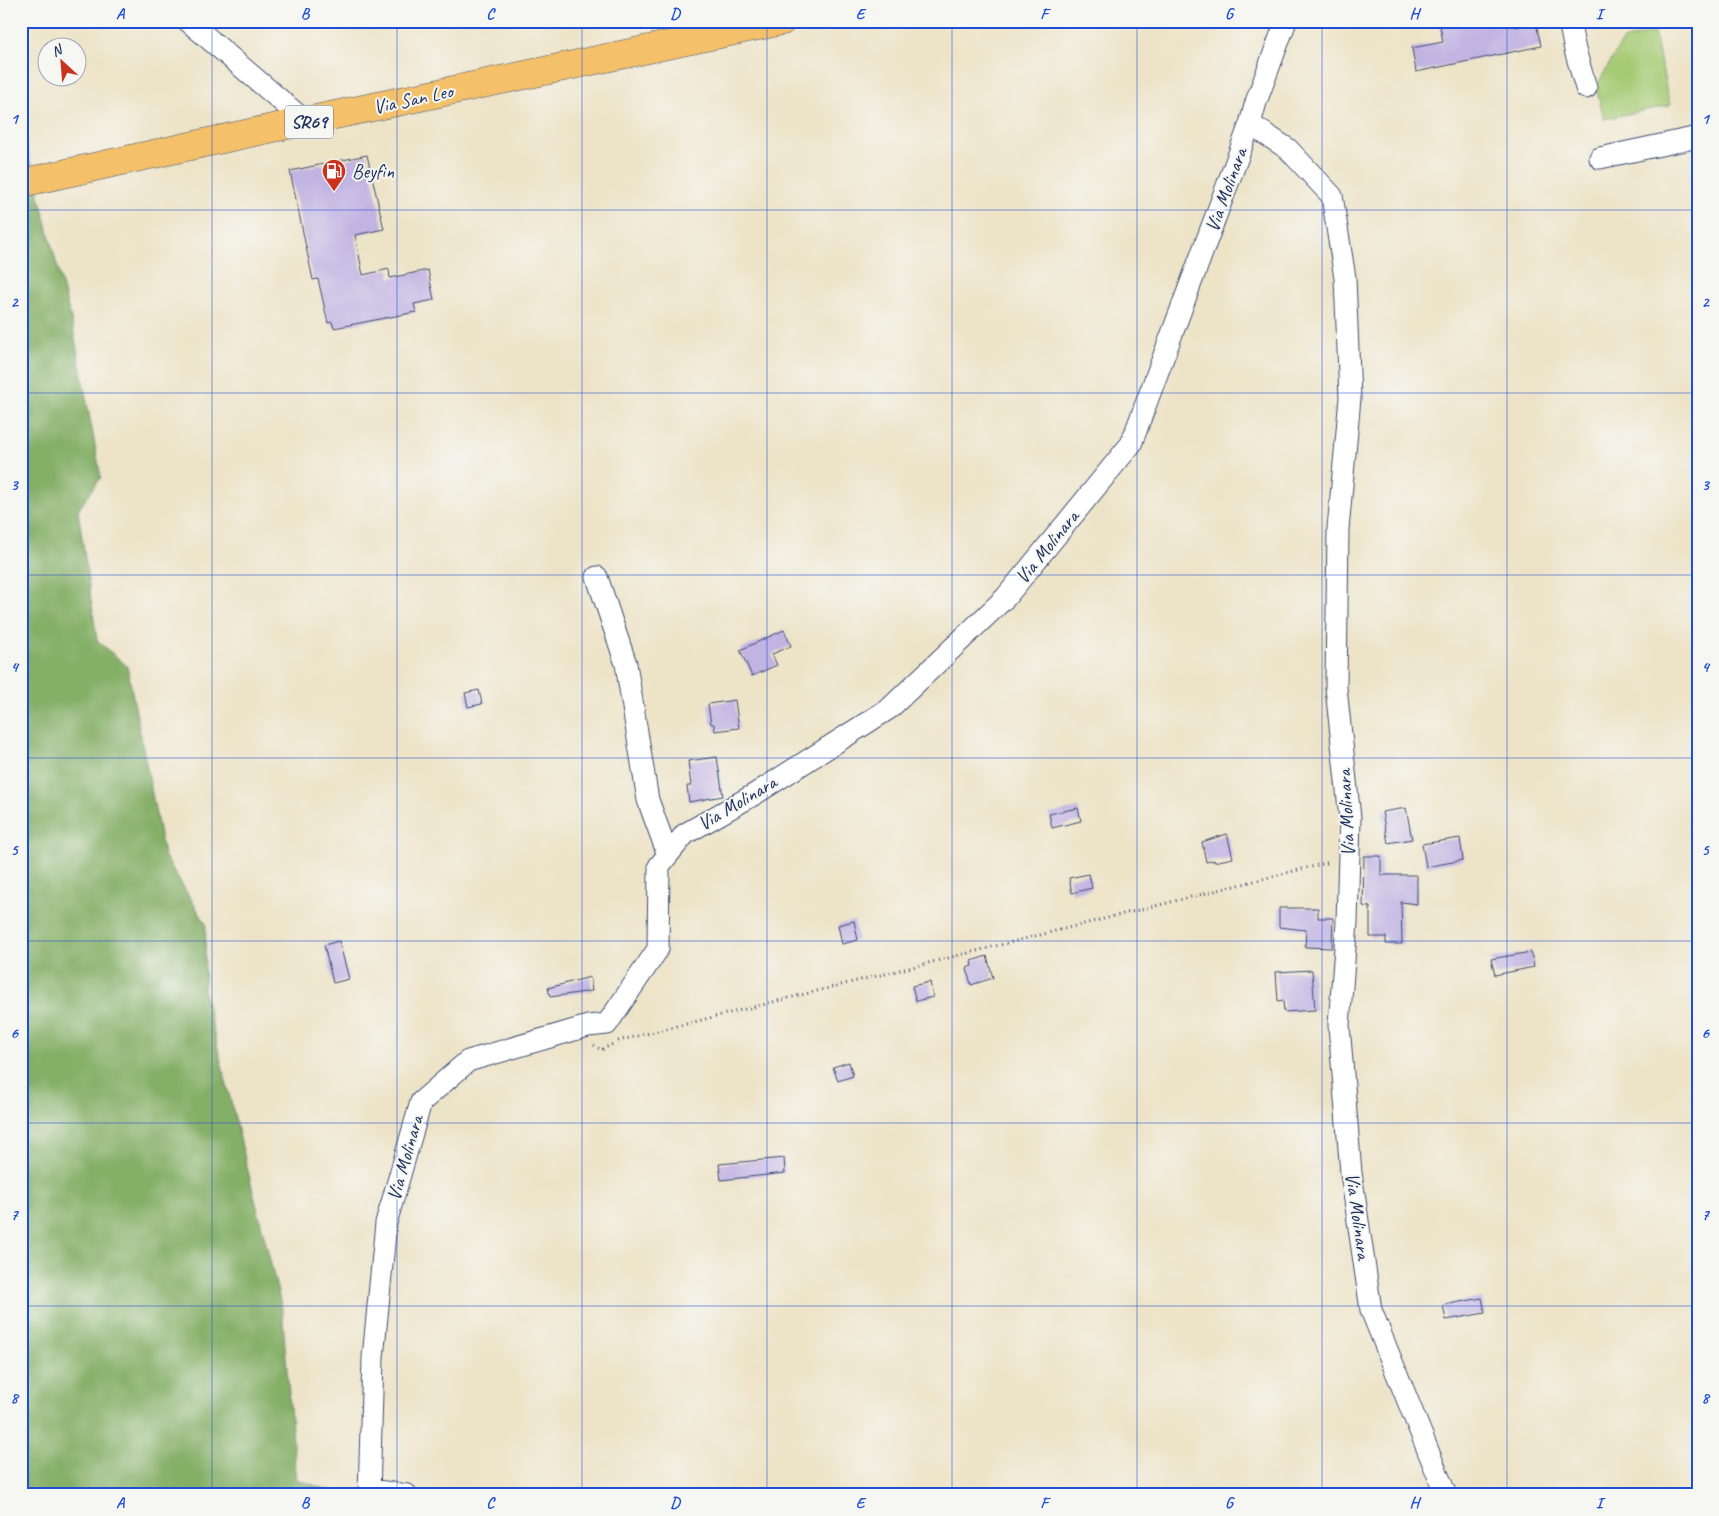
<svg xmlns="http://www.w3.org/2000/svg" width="1719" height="1516" font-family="Caveat,sans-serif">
	<rect width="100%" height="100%" fill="#f6f6f2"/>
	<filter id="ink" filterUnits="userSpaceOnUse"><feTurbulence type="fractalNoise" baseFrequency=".02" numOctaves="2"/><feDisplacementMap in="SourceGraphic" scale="10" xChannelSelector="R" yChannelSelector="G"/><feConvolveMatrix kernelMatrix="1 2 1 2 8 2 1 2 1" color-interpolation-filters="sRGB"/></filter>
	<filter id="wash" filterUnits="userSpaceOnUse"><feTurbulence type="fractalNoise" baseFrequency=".0096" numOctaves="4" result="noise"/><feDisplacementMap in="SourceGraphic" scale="20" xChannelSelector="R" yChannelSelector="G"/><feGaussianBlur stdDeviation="1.12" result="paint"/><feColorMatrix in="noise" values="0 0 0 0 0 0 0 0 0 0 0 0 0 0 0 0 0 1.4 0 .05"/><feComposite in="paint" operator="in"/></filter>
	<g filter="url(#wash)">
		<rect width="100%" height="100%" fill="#ede3c7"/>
		<path fill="#a6cb75" stroke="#607d6a" d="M 1654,32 L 1670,105 L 1604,119 L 1596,87 L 1623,40 Z"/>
		<path fill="#84af66" stroke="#506f62" d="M 21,126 L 72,323 L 101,477 L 78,510 L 97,640 L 127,666 L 164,855 L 206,924 L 204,992 L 282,1309 L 296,1479 L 337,1493 L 337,1495 L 21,1495 Z"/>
		<g id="blocks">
			<path fill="#c1b3e2" d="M 1439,21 L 1514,21 L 1515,27 L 1536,23 L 1541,46 L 1416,72 L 1412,48 L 1443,42 Z
				M 367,155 L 384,229 L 355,235 L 363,275 L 389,269 L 390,278 L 428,270 L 434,300 L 414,304 L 416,312 L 334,328 L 332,322 L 328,323 L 318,279 L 313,280 L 290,171 Z
				M 784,630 L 791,646 L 772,654 L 777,665 L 752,676 L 740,650 Z
				M 479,690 L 482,704 L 468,707 L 465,693 Z
				M 735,700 L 739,728 L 715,731 L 714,724 L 711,724 L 708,704 Z
				M 717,757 L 723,796 L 689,802 L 687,786 L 691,786 L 688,761 Z
				M 1078,808 L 1081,821 L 1052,828 L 1049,814 Z
				M 1406,808 L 1412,839 L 1388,843 L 1382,812 Z
				M 1227,834 L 1233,858 L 1214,862 L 1214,860 L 1206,862 L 1202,842 Z
				M 1460,838 L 1463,860 L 1426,867 L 1422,844 Z
				M 1364,856 L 1381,856 L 1381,875 L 1417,875 L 1417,904 L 1401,902 L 1402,944 L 1386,944 L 1386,937 L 1370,937 L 1370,907 L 1363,906 Z
				M 1089,874 L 1092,888 L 1072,893 L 1069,878 Z
				M 1279,908 L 1318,908 L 1318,918 L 1333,918 L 1332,948 L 1305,947 L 1306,930 L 1279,927 Z
				M 854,921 L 858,940 L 842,944 L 838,925 Z
				M 339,941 L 349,979 L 333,983 L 324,945 Z
				M 1531,952 L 1534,967 L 1495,975 L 1491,959 Z
				M 987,956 L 993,978 L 971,985 L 967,968 L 972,966 L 971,961 Z
				M 1312,970 L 1315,1010 L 1284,1012 L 1283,1000 L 1278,1001 L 1276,972 Z
				M 590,977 L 592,991 L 550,997 L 548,988 Z
				M 930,982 L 933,997 L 916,1001 L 912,986 Z
				M 849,1062 L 853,1076 L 838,1081 L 833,1067 Z
				M 784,1158 L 785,1173 L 721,1180 L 719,1164 Z
				M 1482,1298 L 1485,1313 L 1446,1320 L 1443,1305 Z"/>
		</g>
	</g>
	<g filter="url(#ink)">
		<use href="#blocks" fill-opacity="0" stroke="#3a4a6e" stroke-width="1"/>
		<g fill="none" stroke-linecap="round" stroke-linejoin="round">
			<defs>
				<path id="minor" d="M 188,21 L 306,122
					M 1569,21 L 1575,50 L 1586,88
					M 1250,124 L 1288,149 L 1332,196 L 1345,278 L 1350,398 L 1338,529 L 1336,688 L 1350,818 L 1347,922 L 1339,1025 L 1351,1173 L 1371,1310 L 1446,1495
					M 1600,158 L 1698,137
					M 597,577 L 626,664 L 648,800 L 668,855
					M 369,1490 L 407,1495
					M 369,1495 L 373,1358 L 386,1223 L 421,1102 L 468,1061 L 588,1026 L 607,1024 L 658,949 L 659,866 L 685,834 L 755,794 L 890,708 L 1006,597 L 1131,444 L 1250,124 L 1256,102 L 1286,21"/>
				<path id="major" d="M 21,183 L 273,128 L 782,21"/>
			</defs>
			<use href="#minor" stroke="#3a4a6e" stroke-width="23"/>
			<use href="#major" stroke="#3a4a6e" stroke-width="29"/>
			<path stroke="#3a4a6e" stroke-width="3" stroke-dasharray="1 4" stroke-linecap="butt" d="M 618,1041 L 1330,862
				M 594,1045 L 601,1050 L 613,1044"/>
			<use href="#minor" stroke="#fff" stroke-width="21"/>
			<use href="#major" stroke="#f4c16a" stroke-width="28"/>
		</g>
	</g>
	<path fill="none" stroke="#1d4ed8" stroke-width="1" stroke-opacity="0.55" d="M 212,21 L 212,1495M 397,21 L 397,1495M 582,21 L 582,1495M 767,21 L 767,1495M 952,21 L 952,1495M 1137,21 L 1137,1495M 1322,21 L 1322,1495M 1507,21 L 1507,1495M 21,210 L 1698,210M 21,393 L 1698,393M 21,575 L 1698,575M 21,758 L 1698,758M 21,941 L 1698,941M 21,1123 L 1698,1123M 21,1306 L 1698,1306"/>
	<defs>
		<symbol id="fuel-pin" viewBox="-11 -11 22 30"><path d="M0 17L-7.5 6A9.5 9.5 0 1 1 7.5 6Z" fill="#c8321e" stroke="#f6f6f2"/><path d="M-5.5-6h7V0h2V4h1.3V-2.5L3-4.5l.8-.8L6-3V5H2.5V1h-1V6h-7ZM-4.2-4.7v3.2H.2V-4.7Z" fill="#fff"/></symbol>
	</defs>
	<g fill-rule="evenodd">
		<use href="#fuel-pin" x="320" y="157" width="28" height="38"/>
	</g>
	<g text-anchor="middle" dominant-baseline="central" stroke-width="4" stroke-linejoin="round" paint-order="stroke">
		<rect fill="#f6f6f2" stroke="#5d6b8a" stroke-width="1" x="285" y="105.5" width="48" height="33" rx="4"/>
		<g font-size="19" font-weight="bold" fill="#1b2f5e">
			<text x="309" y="122">SR69</text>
		</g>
		<g font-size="20" fill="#1b2f5e" stroke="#f6f6f2">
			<text transform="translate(413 99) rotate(-12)">Via San Leo</text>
			<text transform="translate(1226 190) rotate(-70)">Via Molinara</text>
			<text transform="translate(1047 547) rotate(-51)">Via Molinara</text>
			<text transform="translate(737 803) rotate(-31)">Via Molinara</text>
			<text transform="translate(1346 813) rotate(-93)">Via Molinara</text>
			<text transform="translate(405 1158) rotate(-74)">Via Molinara</text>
			<text transform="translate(1358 1216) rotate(82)">Via Molinara</text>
		</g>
		<g font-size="20" fill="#1b2f5e" stroke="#f6f6f2" text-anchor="start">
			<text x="352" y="171">Beyfin</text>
		</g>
	</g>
	<rect width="1719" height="1516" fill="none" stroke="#f6f6f2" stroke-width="55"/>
	<g transform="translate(62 62) rotate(334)"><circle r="24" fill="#f6f6f2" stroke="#9ea6b7"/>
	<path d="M0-4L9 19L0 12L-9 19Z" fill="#c8321e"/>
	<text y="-8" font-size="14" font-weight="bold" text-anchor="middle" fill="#1b2f5e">N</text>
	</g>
	<rect x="28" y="28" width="1664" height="1460" fill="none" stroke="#1d4ed8" stroke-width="2"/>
	<g font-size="16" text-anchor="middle" font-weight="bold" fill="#1d4ed8">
		<text x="120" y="19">A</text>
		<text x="305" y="19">B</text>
		<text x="490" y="19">C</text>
		<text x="675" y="19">D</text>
		<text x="860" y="19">E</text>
		<text x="1044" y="19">F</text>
		<text x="1229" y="19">G</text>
		<text x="1414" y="19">H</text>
		<text x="1599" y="19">I</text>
		<text x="14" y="124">1</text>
		<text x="1705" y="124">1</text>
		<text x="14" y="307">2</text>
		<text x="1705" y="307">2</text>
		<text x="14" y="490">3</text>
		<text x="1705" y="490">3</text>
		<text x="14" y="672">4</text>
		<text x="1705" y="672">4</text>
		<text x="14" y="855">5</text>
		<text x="1705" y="855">5</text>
		<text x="14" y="1038">6</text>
		<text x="1705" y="1038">6</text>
		<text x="14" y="1220">7</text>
		<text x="1705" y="1220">7</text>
		<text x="14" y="1403">8</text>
		<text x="1705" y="1403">8</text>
		<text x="120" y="1508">A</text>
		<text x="305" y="1508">B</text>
		<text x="490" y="1508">C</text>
		<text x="675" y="1508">D</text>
		<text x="860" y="1508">E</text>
		<text x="1044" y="1508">F</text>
		<text x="1229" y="1508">G</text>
		<text x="1414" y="1508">H</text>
		<text x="1599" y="1508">I</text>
	</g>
</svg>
